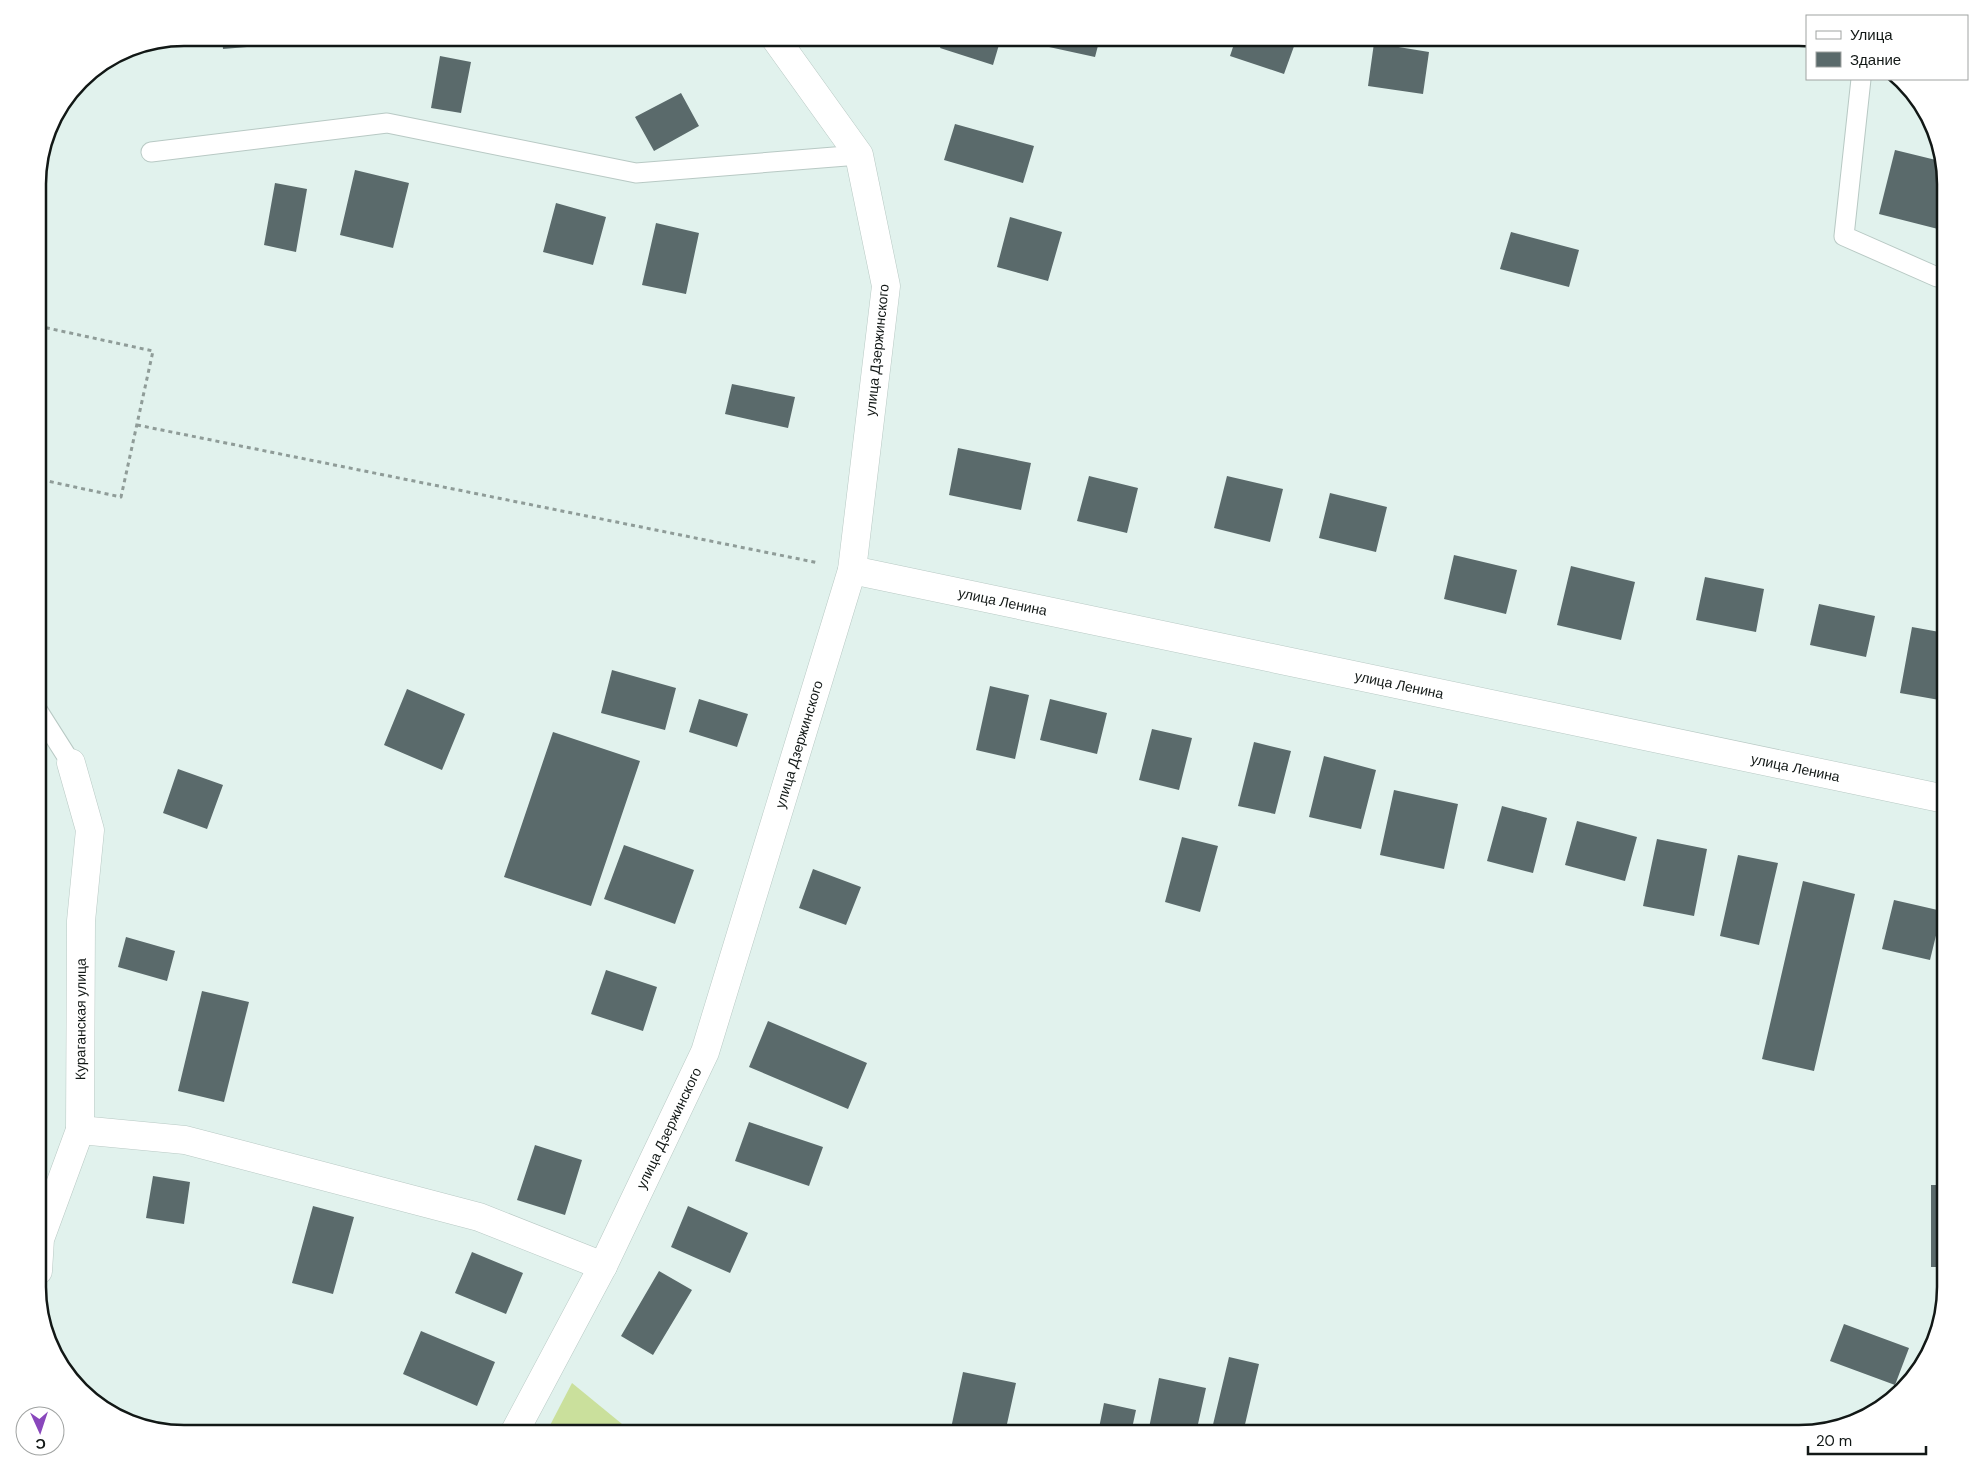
<svg xmlns="http://www.w3.org/2000/svg" width="1983" height="1471" font-family="'DM Sans',sans-serif">
	<rect width="100%" height="100%" fill="#e1f2ed"/>
	<path fill="#cae09c" d="M 572,1383 L 633,1433 L 546,1433 Z"/>
	<path fill="#5a6a6b" d="M 222,38 L 259,38 L 260,46 L 223,49 Z
		M 585,38 L 607,38 L 590,46 Z
		M 944,38 L 1001,38 L 993,65 L 940,48 Z
		M 1051,38 L 1100,38 L 1095,57 L 1049,47 Z
		M 1236,38 L 1297,38 L 1284,74 L 1230,56 Z
		M 1374,43 L 1429,52 L 1423,94 L 1368,86 Z
		M 440,56 L 471,62 L 461,113 L 431,108 Z
		M 681,93 L 699,126 L 654,151 L 635,117 Z
		M 955,124 L 1034,146 L 1023,183 L 944,160 Z
		M 1895,150 L 1940,161 L 1945,184 L 1945,200 L 1938,229 L 1879,214 Z
		M 355,170 L 409,183 L 393,248 L 340,235 Z
		M 275,183 L 307,189 L 296,252 L 264,245 Z
		M 556,203 L 606,217 L 593,265 L 543,252 Z
		M 1010,217 L 1062,232 L 1048,281 L 997,267 Z
		M 656,223 L 699,233 L 686,294 L 642,285 Z
		M 1511,232 L 1579,250 L 1569,287 L 1500,269 Z
		M 732,384 L 795,397 L 788,428 L 725,414 Z
		M 958,448 L 1031,463 L 1021,510 L 949,495 Z
		M 1089,476 L 1138,488 L 1127,533 L 1077,521 Z
		M 1227,476 L 1283,489 L 1270,542 L 1214,528 Z
		M 1330,493 L 1387,507 L 1376,552 L 1319,538 Z
		M 1454,555 L 1517,570 L 1506,614 L 1444,599 Z
		M 1571,566 L 1635,582 L 1621,640 L 1557,625 Z
		M 1705,577 L 1764,589 L 1756,632 L 1696,620 Z
		M 1819,604 L 1875,616 L 1866,657 L 1810,645 Z
		M 1912,627 L 1945,633 L 1945,701 L 1900,693 Z
		M 612,670 L 676,688 L 665,730 L 601,713 Z
		M 990,686 L 1029,695 L 1015,759 L 976,750 Z
		M 407,689 L 465,714 L 442,770 L 384,745 Z
		M 699,699 L 748,714 L 737,747 L 689,732 Z
		M 1050,699 L 1107,713 L 1097,754 L 1040,740 Z
		M 1152,729 L 1192,738 L 1179,790 L 1139,780 Z
		M 553,732 L 640,761 L 591,906 L 504,877 Z
		M 1254,742 L 1291,751 L 1275,814 L 1238,806 Z
		M 1324,756 L 1376,770 L 1361,829 L 1309,817 Z
		M 178,769 L 223,785 L 207,829 L 163,813 Z
		M 1394,790 L 1458,804 L 1444,869 L 1380,855 Z
		M 1502,806 L 1547,818 L 1533,873 L 1487,861 Z
		M 1577,821 L 1637,837 L 1625,881 L 1565,865 Z
		M 1182,837 L 1218,846 L 1200,912 L 1165,902 Z
		M 1657,839 L 1707,849 L 1694,916 L 1643,906 Z
		M 624,845 L 694,870 L 675,924 L 604,899 Z
		M 1738,855 L 1778,863 L 1759,945 L 1720,936 Z
		M 813,869 L 861,887 L 846,925 L 799,908 Z
		M 1803,881 L 1855,894 L 1814,1071 L 1762,1059 Z
		M 1894,900 L 1942,911 L 1930,960 L 1882,949 Z
		M 126,937 L 175,951 L 167,981 L 118,967 Z
		M 606,970 L 657,987 L 643,1031 L 591,1014 Z
		M 202,991 L 249,1002 L 224,1102 L 178,1091 Z
		M 768,1021 L 867,1063 L 848,1109 L 749,1067 Z
		M 749,1122 L 823,1147 L 809,1186 L 735,1161 Z
		M 535,1145 L 582,1160 L 565,1215 L 517,1200 Z
		M 153,1176 L 190,1182 L 184,1224 L 146,1218 Z
		M 1931,1185 L 1945,1185 L 1945,1267 L 1931,1267 Z
		M 313,1206 L 354,1217 L 333,1294 L 292,1283 Z
		M 688,1206 L 748,1233 L 730,1273 L 671,1247 Z
		M 472,1252 L 523,1273 L 506,1314 L 455,1293 Z
		M 659,1271 L 692,1290 L 653,1355 L 621,1336 Z
		M 1844,1324 L 1909,1348 L 1895,1385 L 1830,1361 Z
		M 421,1331 L 495,1362 L 477,1406 L 403,1374 Z
		M 1229,1357 L 1259,1364 L 1243,1433 L 1211,1433 Z
		M 963,1372 L 1016,1383 L 1005,1433 L 950,1433 Z
		M 1159,1378 L 1206,1388 L 1196,1433 L 1148,1433 Z
		M 1104,1403 L 1136,1410 L 1131,1433 L 1098,1433 Z"/>
	<g fill="none" stroke-linecap="round" stroke-linejoin="round">
		<defs>
			<path id="service" d="M 1861,79 L 1844,236 L 1937,277 L 1945,277
				M 151,152 L 387,123 L 636,173 L 859,155
				M 38,711 L 71,763"/>
			<g id="minor">
				<path id="s1" d="M 852,570 L 1945,799"/>
				<path d="M 80,1130 L 185,1140 L 479,1217 L 603,1266"/>
				<path id="s2" d="M 38,1271 L 40,1239 L 80,1130 L 81,921 L 90,830 L 71,763"/>
			</g>
			<g id="tertiary">
				<path id="s3" d="M 514,1433 L 603,1266 L 705,1052 L 852,570 L 886,286 L 859,155 L 775,38"/>
			</g>
		</defs>
		<use href="#service" stroke="#b8c9c4" stroke-width="21"/>
		<use href="#minor" stroke="#b8c9c4" stroke-width="29"/>
		<use href="#tertiary" stroke="#b8c9c4" stroke-width="29"/>
		<path stroke="#8f9c98" stroke-width="3" stroke-dasharray="4 4" stroke-linecap="butt" d="M 38,326 L 153,351 L 121,497 L 38,479
			M 137,425 L 819,563"/>
		<use href="#service" stroke="#fff" stroke-width="19"/>
		<use href="#minor" stroke="#fff" stroke-width="28"/>
		<use href="#tertiary" stroke="#fff" stroke-width="28"/>
	</g>
	<g text-anchor="middle" dominant-baseline="central" stroke-width="4" stroke-linejoin="round" paint-order="stroke">
		<g font-size="14" fill="#121816" stroke="#fff">
			<text transform="translate(877 350) rotate(-84)">улица Дзержинского</text>
			<text stroke="none"><textPath href="#s1" startOffset="154">улица Ленина</textPath></text>
			<text stroke="none"><textPath href="#s1" startOffset="559">улица Ленина</textPath></text>
			<text stroke="none"><textPath href="#s3" startOffset="748">улица Дзержинского</textPath></text>
			<text stroke="none"><textPath href="#s1" startOffset="964">улица Ленина</textPath></text>
			<text stroke="none"><textPath href="#s2" startOffset="259">Кураганская улица</textPath></text>
			<text stroke="none"><textPath href="#s3" startOffset="342">улица Дзержинского</textPath></text>
		</g>
	</g>
	<path d="M0 0H1983V1471H0ZM184 46H1799A138 138 0 0 1 1937 184V1287A138 138 0 0 1 1799 1425H184A138 138 0 0 1 46 1287V184A138 138 0 0 1 184 46Z" fill="#fff" fill-rule="evenodd"/>
	<path fill="none" stroke="#121816" stroke-width="2.5" d="M184 46H1799A138 138 0 0 1 1937 184V1287A138 138 0 0 1 1799 1425H184A138 138 0 0 1 46 1287V184A138 138 0 0 1 184 46Z"/>
	<rect x="1806" y="15" width="162" height="65" fill="#ffffff" stroke="#a0a3a2"/>
	<rect x="1816" y="31" width="25" height="8" fill="#ffffff" stroke="#a0a3a2"/>
	<text x="1850" y="40" font-size="15" fill="#121816">Улица</text>
	<rect x="1816" y="52" width="25" height="15" fill="#5a6a6b" stroke="#a0a3a2"/>
	<text x="1850" y="65" font-size="15" fill="#121816">Здание</text>
	<g transform="translate(40 1431) rotate(177)"><circle r="24" fill="#ffffff" stroke="#a0a3a2"/>
	<path d="M0-4L9 19L0 12L-9 19Z" fill="#8947bc"/>
	<text y="-8" font-size="14" font-weight="bold" text-anchor="middle" fill="#121816">С</text>
	</g>
	<path d="M1808 1446v8h118v-8" fill="none" stroke="#121816" stroke-width="2.5"/>
	<text x="1816" y="1446" font-size="15" fill="#121816" stroke="#ffffff" stroke-width="4" paint-order="stroke">20 m</text>
</svg>
